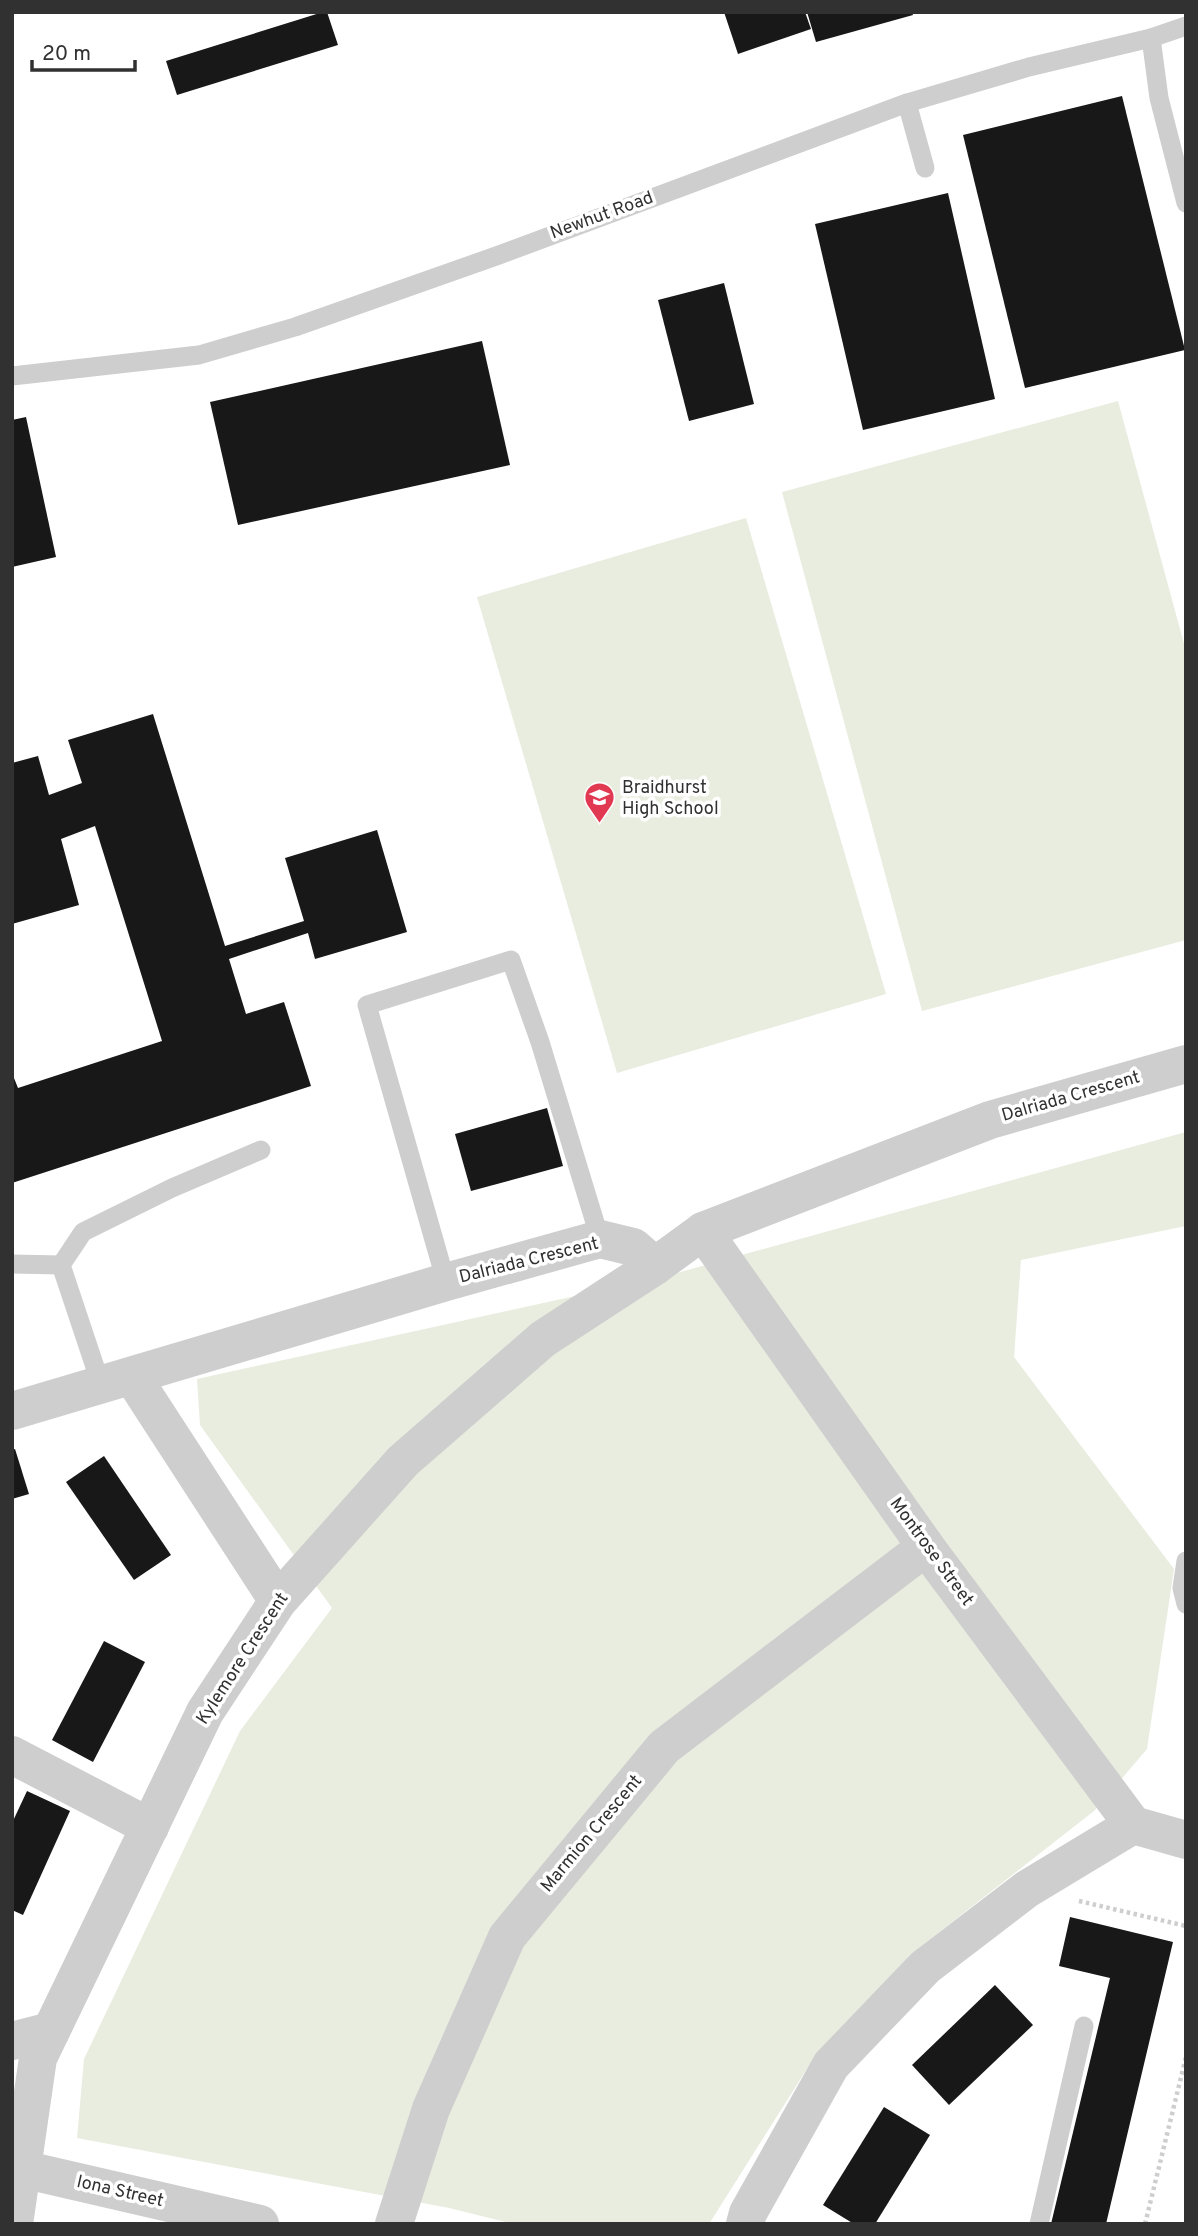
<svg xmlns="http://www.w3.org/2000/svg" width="1198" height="2236" font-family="Overpass,sans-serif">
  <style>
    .grass { fill: #e8eddf }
    .building { fill: #181818 }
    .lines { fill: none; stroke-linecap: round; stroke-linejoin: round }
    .path { stroke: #cecece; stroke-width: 4.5; stroke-dasharray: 3.5 3.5; stroke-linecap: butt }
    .service { stroke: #cecece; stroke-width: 19 }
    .minor { stroke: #cecece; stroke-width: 38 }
    .labels { text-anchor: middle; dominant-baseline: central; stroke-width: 7; stroke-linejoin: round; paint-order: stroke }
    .street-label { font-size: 18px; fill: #313131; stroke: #fff }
    .poi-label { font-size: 18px; fill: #313131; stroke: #fff; text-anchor: start }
  </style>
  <rect width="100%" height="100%" fill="#fff"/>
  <!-- grass -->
  <g class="grass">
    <polygon points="1118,401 1186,651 1186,940 922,1011 782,492"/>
    <polygon points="746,518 886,994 617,1073 477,597"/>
    <polygon points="1186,1132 1186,1226 1021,1260 1014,1357 1174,1569 1147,1749 1094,1811 910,1955 810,2064 709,2224 514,2224 449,2208 77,2138 84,2059 240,1731 332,1608 200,1425 197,1379 666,1276"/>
  </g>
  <!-- building -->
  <g class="building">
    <polygon points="323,12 327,12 338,45 177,95 166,61"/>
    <polygon points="724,12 805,12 811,29 738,54"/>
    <polygon points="807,12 912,12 913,15 816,42"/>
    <polygon points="1122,96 1185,350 1025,388 963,135"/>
    <polygon points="948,193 995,399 863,430 815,224"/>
    <polygon points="724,283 754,404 689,421 658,300"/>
    <polygon points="482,341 510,465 238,525 210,402"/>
    <polygon points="26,417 56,557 12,567 12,420"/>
    <polygon points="153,714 225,946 304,921 285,858 377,830 407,932 315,959 308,933 229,959 246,1014 284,1002 311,1086 12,1183 12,1073 18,1088 162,1041 95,826 61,839 79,905 12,924 12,763 38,756 49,795 82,783 68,740"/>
    <polygon points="547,1108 563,1166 471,1191 455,1134"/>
    <polygon points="15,1449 29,1494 12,1499 12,1450"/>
    <polygon points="104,1456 171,1555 134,1580 66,1482"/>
    <polygon points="104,1641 145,1662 93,1762 52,1740"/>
    <polygon points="27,1791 70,1811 23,1915 12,1910 12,1823"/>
    <polygon points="1070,1917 1173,1942 1106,2224 1051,2224 1110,1978 1059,1966"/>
    <polygon points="995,1985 1033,2025 949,2105 912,2065"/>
    <polygon points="884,2107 930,2135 875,2224 854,2224 823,2205"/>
  </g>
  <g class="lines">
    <!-- path -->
    <g class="path">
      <polyline points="1079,1901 1186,1926"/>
      <polyline points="1145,2224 1186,2057"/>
    </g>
    <!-- service -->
    <g class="service">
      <polyline points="1151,38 1159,98 1186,203"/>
      <polyline points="907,103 925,168"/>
      <polyline points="12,376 199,355 295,327 499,255 907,103 1029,67 1151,38 1186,26"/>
      <polyline points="12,1264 61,1265"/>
      <polyline points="446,1282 367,1005 511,960 540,1042 600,1239"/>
      <polyline points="101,1385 61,1265 83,1232 172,1188 261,1150"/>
      <polyline points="1186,1561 1182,1588 1186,1604"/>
      <polyline points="1039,2224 1084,2026"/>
    </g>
    <!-- minor -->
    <g class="minor">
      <polyline points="703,1231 926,1547 1133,1825 1186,1840"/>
      <polyline points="132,1376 278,1601"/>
      <polyline points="12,1411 446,1282 600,1239 633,1247 655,1266"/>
      <polyline points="12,1755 150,1827"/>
      <polyline points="12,2041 51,2031"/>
      <polyline points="22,2169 260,2224"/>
      <polyline points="14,2224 38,2058 205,1712 278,1601 403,1461 543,1339 655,1266 703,1231 990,1120 1186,1064"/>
      <polyline points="394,2224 431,2109 507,1937 664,1747 926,1547"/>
      <polyline points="745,2224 748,2213 831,2065 925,1967 1027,1889 1133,1825"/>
    </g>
  </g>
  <!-- icons -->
  <defs>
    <symbol id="school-pin" viewBox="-11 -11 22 30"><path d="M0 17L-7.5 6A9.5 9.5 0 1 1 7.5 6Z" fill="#e13952" stroke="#fff"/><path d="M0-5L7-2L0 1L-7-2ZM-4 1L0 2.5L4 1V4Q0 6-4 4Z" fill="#fff"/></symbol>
  </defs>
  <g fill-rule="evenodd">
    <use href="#school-pin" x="582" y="780" width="35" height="47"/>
  </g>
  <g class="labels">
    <!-- street labels -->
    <g class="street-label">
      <text transform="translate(602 216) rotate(-20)">Newhut Road</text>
      <text transform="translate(1071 1097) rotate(-16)">Dalriada Crescent</text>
      <text transform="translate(529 1261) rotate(-14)">Dalriada Crescent</text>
      <text transform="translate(931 1552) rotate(54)">Montrose Street</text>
      <text transform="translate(243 1659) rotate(-57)">Kylemore Crescent</text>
      <text transform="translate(592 1834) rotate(-50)">Marmion Crescent</text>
      <text transform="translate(120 2192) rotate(13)">Iona Street</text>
    </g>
    <!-- poi labels -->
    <g class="poi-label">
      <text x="622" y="788">Braidhurst<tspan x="622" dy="21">High School</tspan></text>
    </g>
  </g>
  <!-- border -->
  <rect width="1198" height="2236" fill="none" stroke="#313131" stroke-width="28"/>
  <!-- scale -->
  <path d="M32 60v10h103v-10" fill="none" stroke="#313131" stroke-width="3.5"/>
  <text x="42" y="60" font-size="21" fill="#313131" stroke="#ffffff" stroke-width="5" paint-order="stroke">20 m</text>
</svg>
